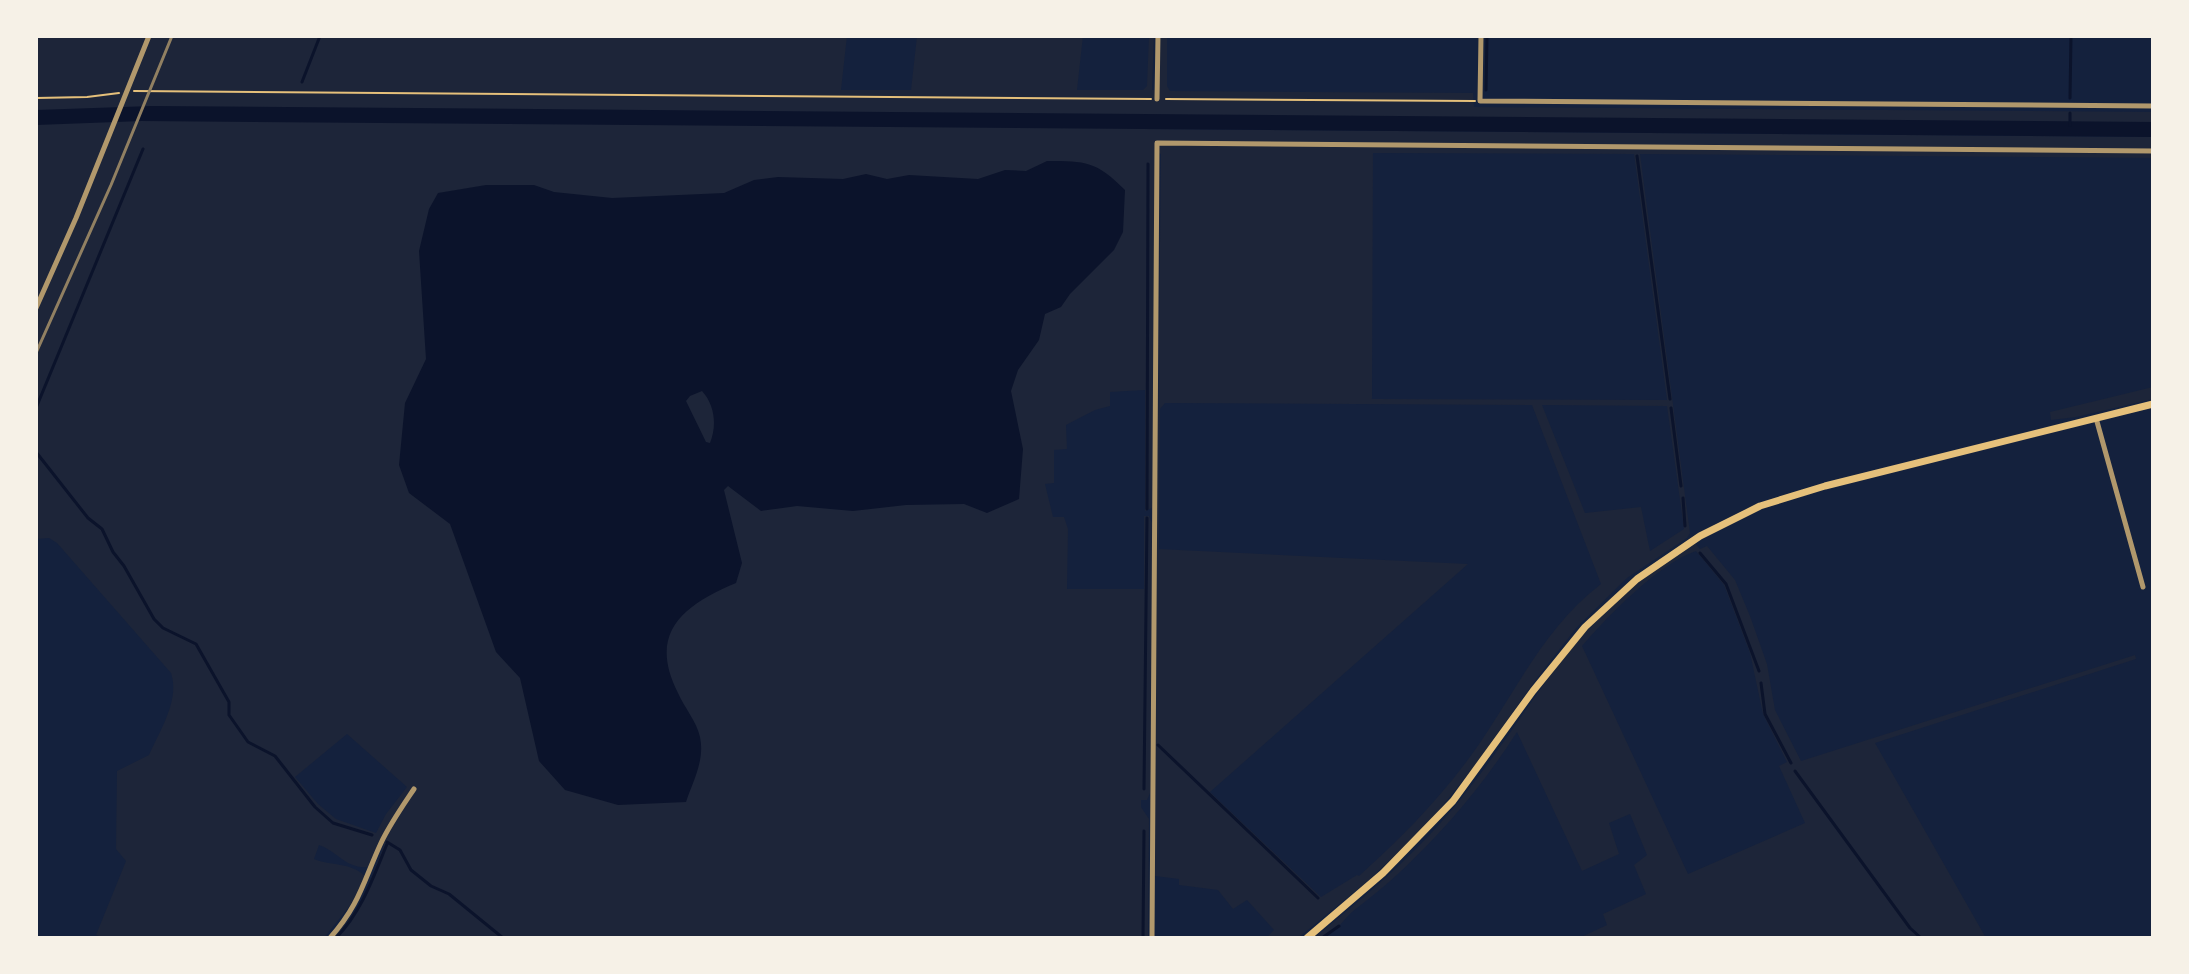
<svg xmlns="http://www.w3.org/2000/svg" width="2189" height="974" font-family="Lato,sans-serif">
  <style>
    .green { fill: #1d2539; fill-rule: evenodd }
    .water { fill: #0b132b; fill-rule: evenodd }
    .lines { fill: none; stroke-linecap: round; stroke-linejoin: round }
    .stream { stroke: #0b132b; stroke-width: 3 }
    .path { stroke: #e5c07b; stroke-width: 2 }
    .minor { stroke: #b1986c; stroke-width: 5 }
    .secondary { stroke: #e5c07b; stroke-width: 7 }
    .rail { stroke: #918062; stroke-width: 3 }
  </style>
  <rect width="100%" height="100%" fill="#14213d"/>
  <!-- green -->
  <g class="green">
    <path d="M36,36H847L841,90H911L917,36H1083L1077,90H1143L1147,86L1149,36H1154L1152,90H1159L1161,36H1167V86L1170,91L1473,93L1474,107L2153,112V122L1147,129L2153,137V158L1640,154L1690,533L1687,538L1627,578L1577,627L1537,678L1476,764L1428,824L1369,880L1298,938H1266L1274,930L1247,900L1233,909L1218,890L1179,885V879L1155,876L1153,867L1161,154L1155,153L1152,508L1145,511V390L1110,392V406L1095,410L1066,425L1067,449L1054,450V483L1045,484L1053,517H1064L1068,529L1067,589H1144V516H1149L1152,523L1150,793L1147,800H1141V807L1149,819L1148,938H334L362,902L384,845L379,841L368,867C346,869 337,851 319,845L314,859C331,866 350,862 365,876L356,898L324,938H104L96,935L126,861L116,849L117,771L149,755C160,730 180,700 171,673L57,543L49,538L36,539ZM1373,153L1634,154L1667,400L1372,399ZM1165,403L1532,405L1601,584C1542,629 1514,696 1472,754C1439,800 1400,839 1359,876L1357,875L1321,897L1210,792L1468,564L1159,549L1160,409ZM1542,405L1667,406L1684,529L1650,551L1641,507L1585,513ZM347,734L407,787L386,814L376,833L336,819L318,804L295,777Z"/>
    <polygon points="2153,387 2153,399 2076,417 2051,420 2050,412"/>
    <path d="M1695,543L1700,549L1707,546L1735,580L1750,616L1767,664L1775,710L1801,761L2135,655L2136,659L1875,743L1986,938H1579L1607,925L1603,914L1646,894L1634,865L1647,855L1630,814L1609,823L1619,854L1582,871L1517,732C1483,785 1445,830 1399,873C1384,887 1368,899 1352,912C1339,924 1334,938 1314,938C1368,894 1420,851 1463,796C1514,734 1553,659 1612,604C1638,581 1666,562 1695,543ZM1696,551L1724,585L1750,653L1763,714L1787,762L1779,766L1805,823L1688,874L1582,646C1608,616 1658,564 1696,551Z"/>
  </g>
  <!-- water -->
  <g class="water">
    <polygon points="152,106 2153,122 2153,137 142,121 36,125 36,110"/>
    <path d="M1047,161C1086,161 1096,161 1125,190L1123,232L1114,250L1070,294L1061,307L1045,314L1039,340L1018,370L1011,391L1023,449L1019,499L987,513L964,504L906,505L853,511L797,506L761,511L728,486L724,490L742,563L736,583C684,605 647,632 678,693C684,707 697,722 700,737C705,760 693,781 686,802L618,805L565,790L539,761L520,678L496,652L450,524L409,493L399,465L405,403L426,359L419,251L429,209L438,193L486,185H534L554,192L612,198L724,193L754,180L778,177L843,179L866,174L887,179L909,175L978,179L1005,170L1026,171ZM702,391C715,405 717,426 710,443L706,442L686,401L690,396Z"/>
  </g>
  <g class="lines">
    <!-- stream -->
    <g class="stream">
      <polyline points="302,82 320,36"/>
      <polyline points="1486,90 1487,36"/>
      <polyline points="2070,98 2071,36"/>
      <polyline points="2070,113 2070,125"/>
      <polyline points="1637,156 1670,399"/>
      <polyline points="36,408 143,149"/>
      <polyline points="1671,408 1681,486"/>
      <polyline points="36,452 88,518 102,529 113,552 124,566 154,619 163,628 196,644 229,702 229,715 248,742 275,756 315,807 333,823 372,835"/>
      <polyline points="1683,498 1685,526"/>
      <polyline points="1147,509 1148,164"/>
      <polyline points="1700,553 1726,584 1759,671"/>
      <polyline points="1761,683 1765,714 1791,763"/>
      <polyline points="1158,745 1318,898"/>
      <polyline points="1795,771 1910,928 1921,938"/>
      <polyline points="1144,789 1147,518"/>
      <polyline points="387,842 400,850 411,870 431,886 449,894 503,938"/>
      <path d="M336,938C362,911 373,878 387,844"/>
      <polyline points="1143,938 1144,831"/>
      <polyline points="1322,938 1339,926"/>
    </g>
    <!-- path -->
    <g class="path">
      <polyline points="134,91 1151,99"/>
      <polyline points="36,98 87,97 119,93"/>
      <polyline points="1166,99 1475,101"/>
    </g>
    <!-- minor -->
    <g class="minor">
      <polyline points="1481,36 1480,101 2153,106"/>
      <polyline points="1157,99 1158,36"/>
      <polyline points="36,308 76,218 149,36"/>
      <polyline points="2096,418 2143,587"/>
      <path d="M330,938C360,904 363,882 381,843C390,824 402,807 414,789"/>
      <polyline points="1152,938 1157,143 2153,151"/>
    </g>
    <!-- secondary -->
    <polyline class="secondary" points="1307,938 1383,873 1453,801 1533,691 1585,627 1637,579 1700,536 1760,506 1825,486 2153,404"/>
    <!-- rail -->
    <polyline class="rail" points="36,353 111,185 172,36"/>
  </g>
  <!-- border -->
  <rect width="2189" height="974" fill="none" stroke="#f6f1e7" stroke-width="76"/>
</svg>
